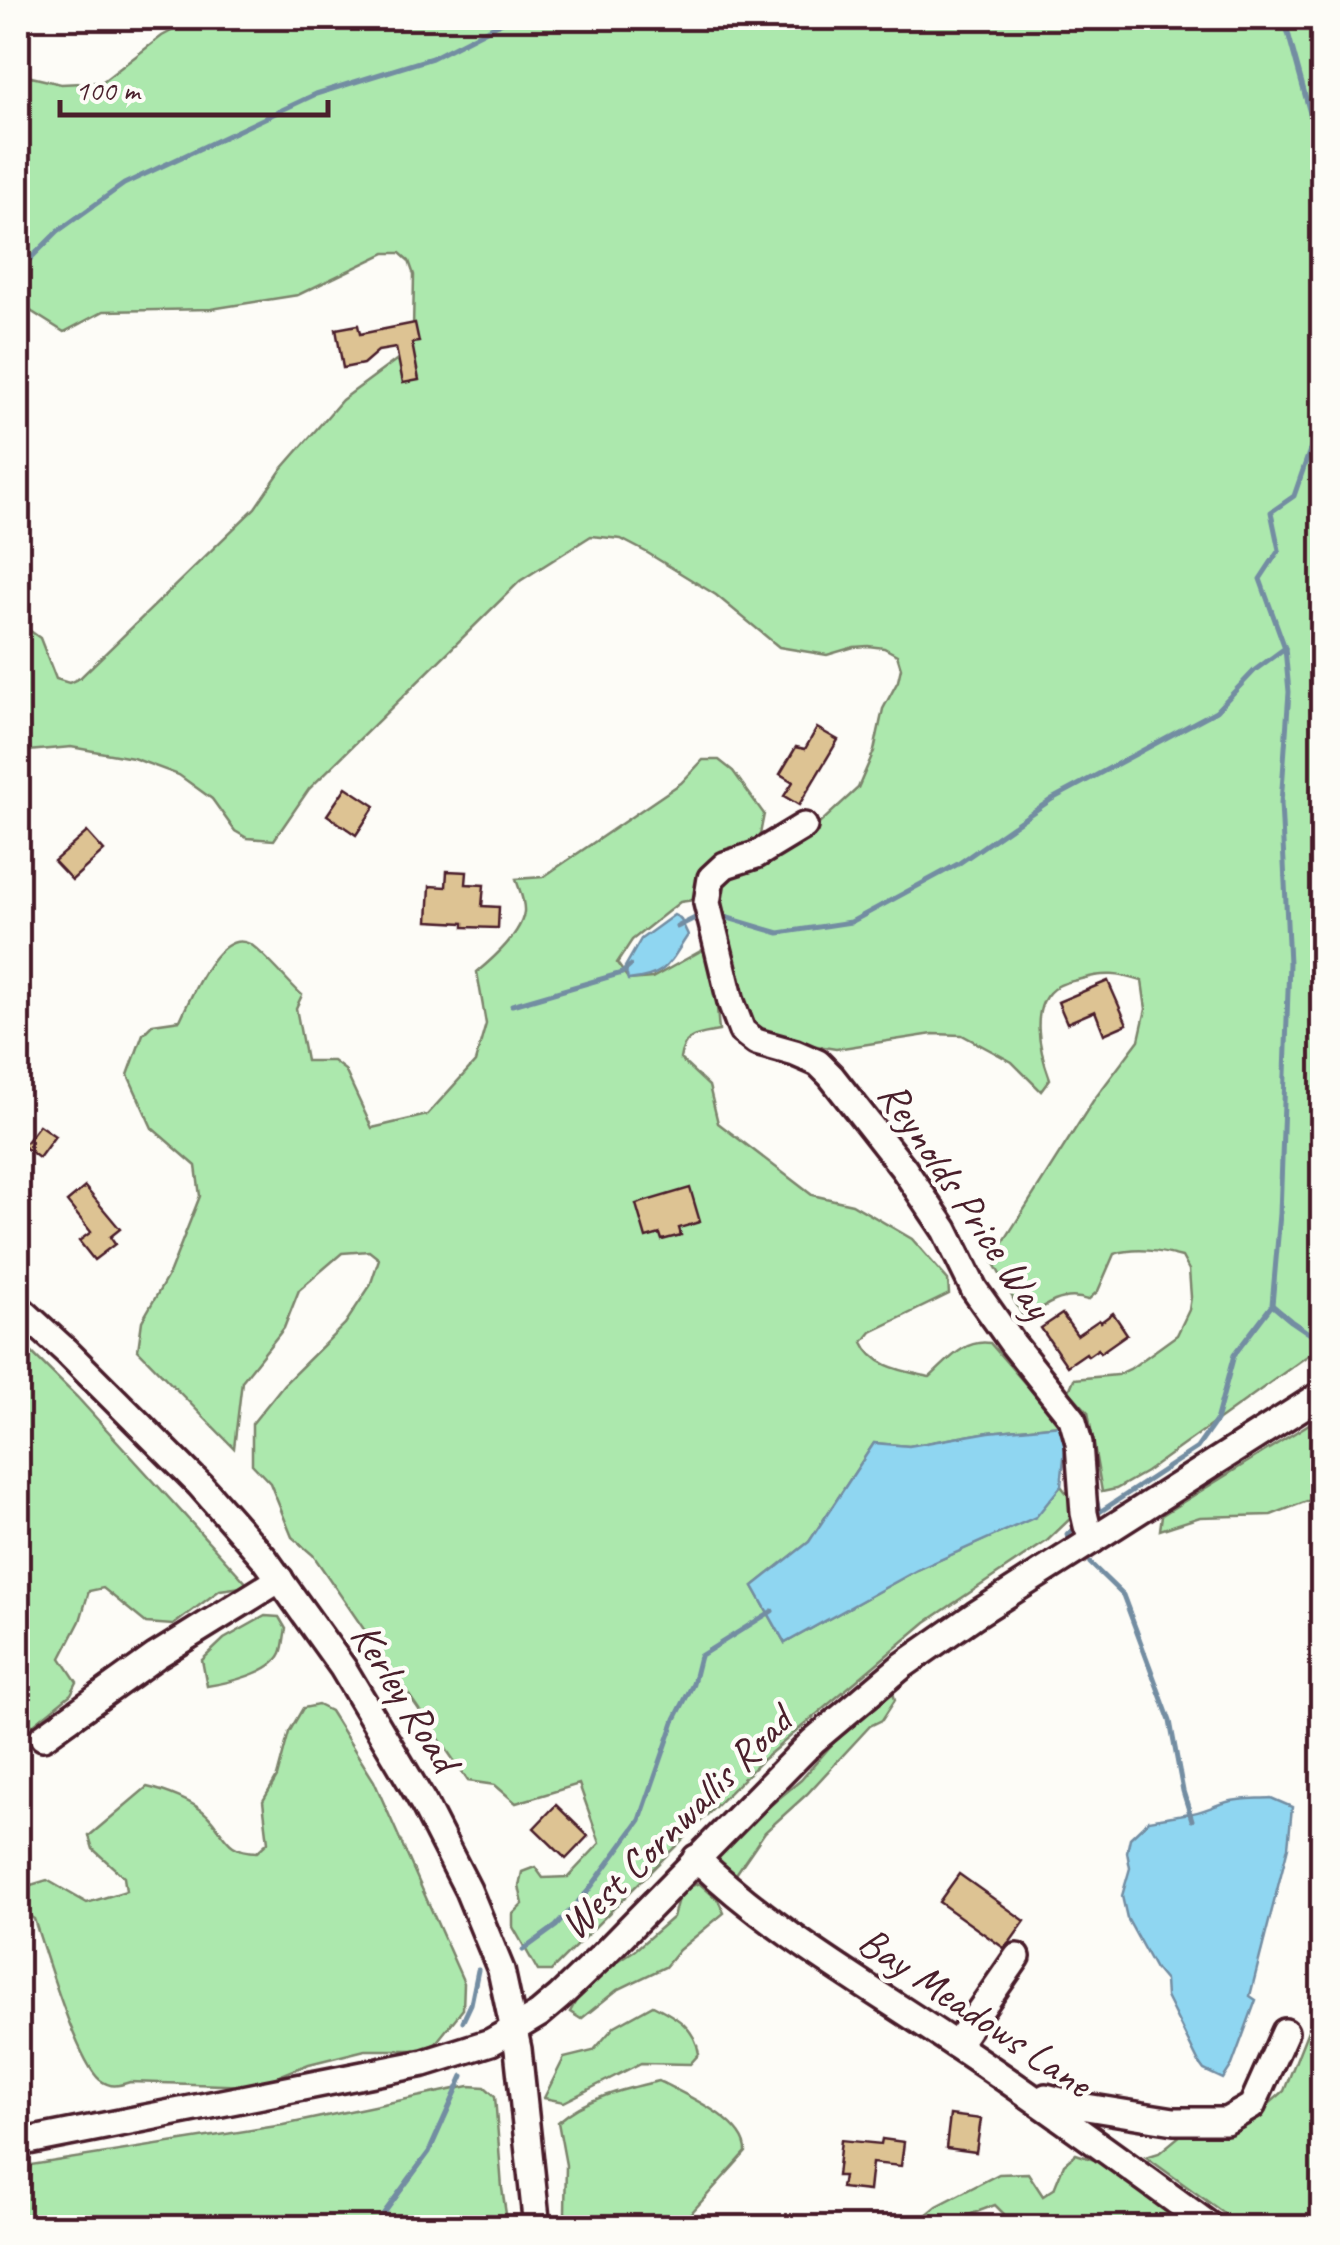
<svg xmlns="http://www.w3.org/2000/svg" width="1340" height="2245" font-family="Caveat,sans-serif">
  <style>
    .green { fill: #ace8ad; stroke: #7b846c; stroke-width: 2.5 }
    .water { fill: #8fd6f1; stroke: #738da2; stroke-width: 2.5 }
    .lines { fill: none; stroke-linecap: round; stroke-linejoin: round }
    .stream { stroke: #738da2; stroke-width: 5 }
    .building { fill: #ddc393; stroke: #4a1f2b; stroke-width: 2.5 }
    .minor-casing { stroke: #4a1f2b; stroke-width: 32 }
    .minor { stroke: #fdfcf7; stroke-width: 25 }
    .labels { text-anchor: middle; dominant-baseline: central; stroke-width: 9; stroke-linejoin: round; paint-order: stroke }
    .street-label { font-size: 42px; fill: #4a1f2b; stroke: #fdfcf7 }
  </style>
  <rect width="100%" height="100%" fill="#fdfcf7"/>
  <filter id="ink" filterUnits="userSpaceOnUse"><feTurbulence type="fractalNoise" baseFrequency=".01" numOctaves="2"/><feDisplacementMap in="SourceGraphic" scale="20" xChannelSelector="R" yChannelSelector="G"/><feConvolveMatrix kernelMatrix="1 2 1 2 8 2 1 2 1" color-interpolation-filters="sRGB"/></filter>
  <g filter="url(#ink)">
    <!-- green -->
    <g class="green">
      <path d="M196,18H1322V1348L1310,1354L1146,1472L1116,1489L1102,1492L1088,1412L1069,1391L1074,1379L1117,1375L1130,1369L1177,1335L1189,1310L1191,1297L1189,1270L1182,1257C1159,1251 1137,1247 1114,1254L1098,1291L1088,1300C1064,1291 1044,1305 1025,1320L992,1260L1093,1101L1139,1040L1146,1009L1142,981C1119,974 1105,972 1081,979C1074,981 1065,982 1058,986C1027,1003 1040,1052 1050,1079L1041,1091L1012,1062L962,1035L933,1034L836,1049L779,1040L755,1023L740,999L715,897L680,902L632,940L617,963L629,980L652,978L706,948L714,972L719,1031C697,1035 684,1034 680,1059L709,1086L718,1123L812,1195L852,1204L912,1239L948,1280L949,1294L871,1332L863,1342C874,1368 905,1371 930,1377C948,1361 964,1339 990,1343L1061,1425L989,1432L909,1446L874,1443L809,1542L753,1586L785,1643L917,1570L1035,1517L1061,1486L1072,1500V1517L1047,1541L926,1622L760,1762L551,1971H538L513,1927V1914L523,1904L519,1886L522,1872L535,1867L543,1878L568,1877L600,1843L579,1784L516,1803L495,1785L468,1781L313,1555L292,1537L270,1483L252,1464V1424L284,1384L345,1324L370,1286L379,1259L369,1251L342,1253L299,1290L284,1328L242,1381L234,1448L138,1350L142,1321L170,1272L200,1196L196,1166L152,1128L128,1075L143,1034L153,1024L180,1020C190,1000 218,927 250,944C261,950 290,984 302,995L296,1008L306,1061H333L345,1070L372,1128L427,1115L475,1062L486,1024L477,972C494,958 521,934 524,912C525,901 519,889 516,879L543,877L681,783L703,760H719L733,771L764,814L755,860L804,838L858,788L874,751L883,709L898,681L901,668L897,655L884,648L868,646L854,647L827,655L779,647L716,595L646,552L621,539L591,536L520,581L309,789L274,840L247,838L235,831L212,799L179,775L133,758L71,747L28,751L18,760V622L40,638L56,679L69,683L80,678L255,508L281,470L342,400L403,355L413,331L414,275L409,261L400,253H385L298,295L211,309L104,311L64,332L18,303V70L23,75L61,84L102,82L162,36Z"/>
      <polygon points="18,1339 77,1397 249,1586 220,1590 173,1625 146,1623 103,1588 89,1591 80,1621 61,1658 77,1682 71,1694 18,1737"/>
      <polygon points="1322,1416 1322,1501 1307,1501 1271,1515 1200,1517 1160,1530 1162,1515"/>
      <path d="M265,1616L279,1617L286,1629C284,1636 284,1646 281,1653C272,1673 227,1683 207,1686L202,1660L224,1639Z"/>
      <polygon points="893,1692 895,1700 882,1720 870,1726 807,1794 765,1832 734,1877 714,1864 737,1833 801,1780 841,1734"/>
      <path d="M318,1705L330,1711L374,1781L464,1983L463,2009L435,2044L420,2050H365L309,2064L254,2086L130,2082C118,2086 111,2088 100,2080C77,2061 45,1952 34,1919L22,1911L21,1888L47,1880L87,1903L126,1891L124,1877L93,1849L89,1836L147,1787C165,1791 195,1802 207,1815C226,1834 225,1852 257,1852L268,1842L263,1801L277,1777L289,1732L303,1708Z"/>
      <polygon points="699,1883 718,1900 724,1913 679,1950 665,1967 617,1990 581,2019 570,2012 579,1995 604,1970 635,1950 673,1917 680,1891"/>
      <path d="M653,2005C676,2017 695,2027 699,2054L690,2064L641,2063L564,2102L544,2098L564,2058L593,2051L615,2026Z"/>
      <polygon points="1322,2018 1322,2227 1243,2227 1146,2157 1159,2153 1182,2134 1226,2130 1252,2119 1284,2091 1310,2025"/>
      <path d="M659,2081C684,2094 747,2121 746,2152L692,2212L669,2227H581L568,2218L565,2212L566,2165L558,2122C585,2098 624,2089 659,2081Z"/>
      <polygon points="469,2086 485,2087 495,2096 502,2188 508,2227 18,2227 18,2167 283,2125"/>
      <polygon points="1076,2154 1107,2164 1119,2172 1184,2227 996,2227 1004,2214 995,2205 937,2227 910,2228 937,2206 999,2174 1028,2173 1043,2196 1054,2189 1064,2164"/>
    </g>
    <!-- water -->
    <g class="water">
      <path d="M674,915L680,918L688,935C668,965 667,976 628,980L625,967L641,939Z"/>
      <polygon points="1061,1425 1065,1449 1061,1486 1036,1517 917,1570 785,1643 753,1586 809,1542 874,1443 909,1446 989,1432"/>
      <path d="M1271,1798L1292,1807L1288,1847L1250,1996L1256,2000L1232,2065L1223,2079L1204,2070L1199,2063L1166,1997L1165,1981L1155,1969L1127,1918L1122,1896L1130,1868L1127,1852L1130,1838L1149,1820L1190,1813L1186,1814C1201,1813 1212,1806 1227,1802C1241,1798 1256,1799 1271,1798Z"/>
    </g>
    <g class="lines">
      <!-- stream -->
      <g class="stream">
        <polyline points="1284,18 1322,157"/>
        <polyline points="18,271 58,231 124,184 316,94 432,58 510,18"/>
        <polyline points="718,915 779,933 851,922 958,864 1052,799 1216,711 1255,670 1285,648"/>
        <polyline points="677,927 703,914"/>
        <polyline points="512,1005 622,973 630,966"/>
        <polyline points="1272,1305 1291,1321 1322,1342"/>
        <polyline points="1094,1490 1099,1511"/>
        <polyline points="1095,1515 1197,1448 1216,1421 1234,1355 1272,1305 1280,1214 1289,963 1281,803 1289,692 1285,648 1260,579 1279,550 1271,512 1294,496 1322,415"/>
        <polyline points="1068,1536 1067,1535 1078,1526"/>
        <polyline points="1090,1563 1123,1595 1170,1721 1183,1791 1192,1820"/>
        <polyline points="523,1950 556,1926 588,1891 640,1820 675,1719 693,1684 700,1656 772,1611"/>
        <polyline points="463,2021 471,2004 478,1970"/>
        <polyline points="373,2228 429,2152 463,2076"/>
      </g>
    </g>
    <!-- building -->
    <g class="building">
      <polygon points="415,323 419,342 412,343 419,380 403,383 396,348 378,351 363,364 343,368 336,329 358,325 360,334"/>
      <polygon points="817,728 838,740 799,805 784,796 793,782 780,774 796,747 805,749"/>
      <polygon points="346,787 375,806 356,835 327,815"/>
      <polygon points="87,832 104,851 72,880 54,861"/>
      <polygon points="447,871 467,872 466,884 484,885 482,906 499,907 498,928 464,927 464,923 428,921 430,886 446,887"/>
      <polygon points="1108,981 1127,1024 1104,1034 1095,1011 1067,1023 1058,1002"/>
      <polygon points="39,1125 55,1136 39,1158 23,1146"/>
      <polygon points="85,1187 120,1229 110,1237 115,1244 94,1260 79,1241 91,1232 67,1202"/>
      <polygon points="690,1188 700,1222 679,1228 681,1235 662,1240 660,1234 646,1238 636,1204"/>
      <polygon points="1113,1313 1127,1334 1100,1353 1098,1349 1088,1356 1086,1353 1067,1366 1041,1328 1062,1314 1077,1335 1099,1320 1101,1322"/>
      <polygon points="556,1805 588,1836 566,1859 534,1828"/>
      <polygon points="959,1874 1025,1921 1010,1942 1004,1948 939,1902"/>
      <polygon points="950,2115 981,2119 976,2152 946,2148"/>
      <polygon points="882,2139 904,2142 901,2166 872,2163 869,2191 841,2188 843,2176 837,2176 841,2140 881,2144"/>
    </g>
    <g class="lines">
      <defs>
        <g id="minor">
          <polyline points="804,826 756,855 725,865 711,878 707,903 731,1002 742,1031 756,1042 795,1053 818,1063 831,1076 904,1169 945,1230 974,1289 1013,1344 1072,1418 1079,1443 1084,1513 1087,1526 1093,1540"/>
          <polyline points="18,1307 67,1352 200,1485 265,1559 343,1668 424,1804 468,1890 501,1970 518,2049 537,2228"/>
          <polyline points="43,1737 156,1656 280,1579"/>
          <path d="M696,1858C773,1932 868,1986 957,2046C1044,2104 1128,2166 1213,2228"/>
          <polyline points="956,2045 1017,1957"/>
          <polyline points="1044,2099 1046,2097 1080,2106 1174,2121 1226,2121 1252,2106 1285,2032"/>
          <polyline points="18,2143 424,2063 491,2042 514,2029 539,2014 559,1997 604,1954 813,1741 902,1666 975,1615 1322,1394"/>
        </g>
      </defs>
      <!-- minor casing -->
      <use href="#minor" class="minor-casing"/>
      <!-- minor -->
      <use href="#minor" class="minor"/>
    </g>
  </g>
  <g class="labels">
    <!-- street labels -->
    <g class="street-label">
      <text transform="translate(965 1200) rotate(56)">Reynolds Price Way</text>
      <text transform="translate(405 1697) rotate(58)">Kerley Road</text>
      <text transform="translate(676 1823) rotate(-45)">West Cornwallis Road</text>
      <text transform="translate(975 2012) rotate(34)">Bay Meadows Lane</text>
    </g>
  </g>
  <!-- margin -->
  <rect width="1340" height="2245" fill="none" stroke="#fdfcf7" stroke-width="60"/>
  <rect x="30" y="30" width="1280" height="2185" fill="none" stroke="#4a1f2b" stroke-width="4" filter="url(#ink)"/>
  <!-- scale -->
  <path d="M60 100v15h268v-15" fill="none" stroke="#4a1f2b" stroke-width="5"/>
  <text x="75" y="100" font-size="30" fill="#4a1f2b" stroke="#fdfcf7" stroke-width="8" paint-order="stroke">100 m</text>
</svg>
